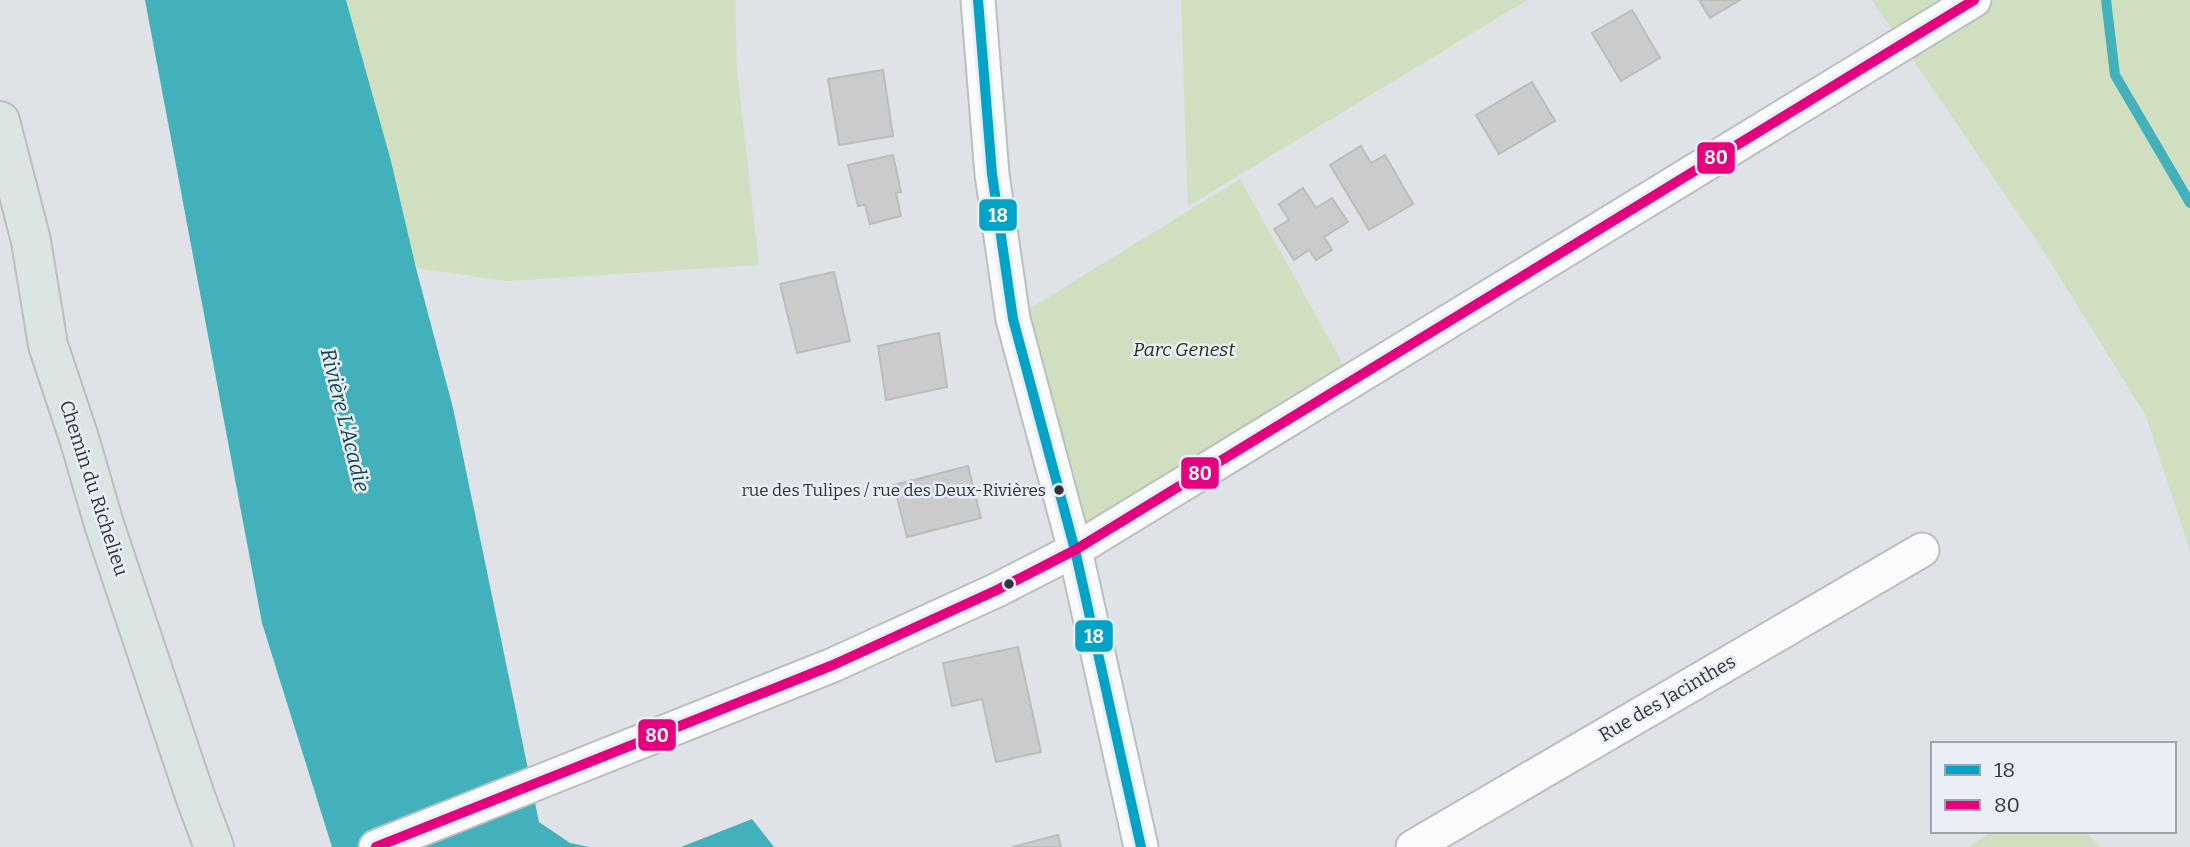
<svg xmlns="http://www.w3.org/2000/svg" width="2190" height="847" font-family="Bitter,serif">
  <style>
    .green { fill: #cfdfc0 }
    .water { fill: #43b1bb }
    .lines { fill: none; stroke-linecap: round; stroke-linejoin: round }
    .stream { stroke: #43b1bb; stroke-width: 10 }
    .building { fill: #cbcbcc; stroke: #bcbcbd; stroke-width: 2 }
    .minor-casing { stroke: #bcbfc2; stroke-width: 37 }
    .major-casing { stroke: #bcbdbf; stroke-width: 42 }
    .minor { stroke: #fafbfb; stroke-width: 33 }
    .major { stroke: #dce5e4; stroke-width: 38 }
    .bus-1-casing { stroke: #e9eef7; stroke-width: 16 }
    .bus-2-casing { stroke: #e9eef7; stroke-width: 16 }
    .bus-1 { stroke: #02a3c6; stroke-width: 10 }
    .bus-2 { stroke: #e5007d; stroke-width: 10 }
    .bus-dot { fill: #323437; stroke: #e9eef7; stroke-width: 2.5 }
    .labels { text-anchor: middle; dominant-baseline: central; stroke-width: 5; stroke-linejoin: round; paint-order: stroke }
    .bus-label { font-size: 17px; fill: #323437; stroke: #e9eef7; text-anchor: end }
    .park-label { font-size: 19px; font-style: italic; fill: #253212; stroke: #e9eef7 }
    .street-label { font-size: 19px; fill: #323437; stroke: #e9eef7 }
    .water-label { font-size: 21px; font-style: italic; fill: #10474c; stroke: #e9eef7 }
    .line-badge { stroke: #e9eef7; stroke-width: 2.5 }
    .badge-label { font-size: 19px; text-anchor: middle; font-weight: bold; fill: #fff }
  </style>
  <rect width="100%" height="100%" fill="#dfe2e6"/>
  <!-- green -->
  <g class="green">
    <polygon points="346,0 735,0 737,69 759,265 507,281 416,268 391,161"/>
    <polygon points="1181,0 1527,0 1188,206"/>
    <polygon points="1872,0 2190,0 2190,551 2146,416 2039,244"/>
    <polygon points="1240,179 1352,380 1075,550 1013,319"/>
    <polygon points="1992,831 2084,831 2100,847 1968,847"/>
  </g>
  <!-- water -->
  <g class="water">
    <polygon points="145,0 346,0 391,161 416,268 453,408 539,822 570,843 589,847 332,847 262,623"/>
    <polygon points="752,819 774,847 681,847"/>
  </g>
  <g class="lines">
    <!-- stream -->
    <polyline class="stream" points="2106,0 2115,75 2190,203"/>
  </g>
  <!-- building -->
  <g class="building">
    <polygon points="1699,0 1740,0 1710,18"/>
    <polygon points="1632,10 1660,58 1621,81 1592,33"/>
    <polygon points="883,70 893,136 839,145 828,79"/>
    <polygon points="1532,82 1555,121 1499,154 1476,115"/>
    <polygon points="1361,146 1371,163 1385,155 1413,204 1369,230 1330,165"/>
    <polygon points="893,155 901,192 896,193 901,216 870,224 865,205 858,206 848,165"/>
    <polygon points="1303,188 1316,208 1332,198 1348,222 1324,237 1332,250 1316,260 1309,250 1294,260 1274,229 1289,220 1279,204"/>
    <polygon points="834,272 850,341 797,353 780,284"/>
    <polygon points="939,333 947,387 886,400 878,346"/>
    <polygon points="968,466 981,518 907,537 894,485"/>
    <polygon points="1018,647 1041,752 996,762 982,699 952,706 943,663"/>
    <polygon points="1058,835 1061,847 1012,847"/>
  </g>
  <g class="lines">
    <defs>
      <g id="minor">
        <polyline points="978,0 992,174 1013,319 1075,550 1141,847"/>
        <polyline points="376,847 833,665 997,590 1075,550 1974,0"/>
        <polyline points="1413,847 1922,550"/>
      </g>
      <polyline id="major" points="0,121 31,241 48,345 79,438 104,524 195,796 214,847"/>
    </defs>
    <!-- minor casing -->
    <use href="#minor" class="minor-casing"/>
    <!-- major casing -->
    <use href="#major" class="major-casing"/>
    <!-- minor -->
    <use href="#minor" class="minor"/>
    <!-- major -->
    <use href="#major" class="major"/>
    <defs>
      <polyline id="bus-1" points="978,0 992,174 1013,319 1075,550 1141,847"/>
      <polyline id="bus-2" points="376,847 833,665 997,590 1075,550 1974,0"/>
    </defs>
    <!-- bus-1 casing -->
    <use href="#bus-1" class="bus-1-casing"/>
    <!-- bus-2 casing -->
    <use href="#bus-2" class="bus-2-casing"/>
    <!-- bus-1 -->
    <use href="#bus-1" class="bus-1"/>
    <!-- bus-2 -->
    <use href="#bus-2" class="bus-2"/>
  </g>
  <!-- markers -->
  <g class="bus-dot">
    <circle cx="1059" cy="490" r="6"/>
    <circle cx="1009" cy="584" r="6"/>
  </g>
  <g class="labels">
    <!-- bus labels -->
    <g class="bus-label">
      <text x="1046" y="490">rue des Tulipes / rue des Deux-Rivières</text>
    </g>
    <!-- park labels -->
    <g class="park-label">
      <text x="1184" y="349">Parc Genest</text>
    </g>
    <!-- street labels -->
    <g class="street-label">
      <text transform="translate(94 488) rotate(72)">Chemin du Richelieu</text>
      <text transform="translate(1667 698) rotate(-30)">Rue des Jacinthes</text>
    </g>
    <!-- water labels -->
    <g class="water-label">
      <text transform="translate(345 420) rotate(76)">Rivière L'Acadie</text>
    </g>
  </g>
  <g class="line-badge">
    <rect x="1696" y="141" width="40" height="34" rx="7" fill="#e5007d"/>
    <rect x="978" y="198" width="40" height="34" rx="7" fill="#02a3c6"/>
    <rect x="1180" y="456" width="40" height="34" rx="7" fill="#e5007d"/>
    <rect x="1074" y="619" width="40" height="34" rx="7" fill="#02a3c6"/>
    <rect x="637" y="718" width="40" height="34" rx="7" fill="#e5007d"/>
  </g>
  <g class="badge-label">
    <text x="1716" y="164">80</text>
    <text x="998" y="222">18</text>
    <text x="1200" y="480">80</text>
    <text x="1094" y="643">18</text>
    <text x="657" y="742">80</text>
  </g>
  <!-- legend -->
  <rect x="1931" y="742" width="245" height="91" fill="#e9eef7" stroke="#a0a4aa" stroke-width="2"/>
  <rect x="1945" y="765" width="35" height="10" fill="#02a3c6" stroke="#a0a4aa" stroke-width="2"/>
  <text x="1994" y="777" font-size="21" fill="#323437">18</text>
  <rect x="1945" y="800" width="35" height="10" fill="#e5007d" stroke="#a0a4aa" stroke-width="2"/>
  <text x="1994" y="812" font-size="21" fill="#323437">80</text>
</svg>
